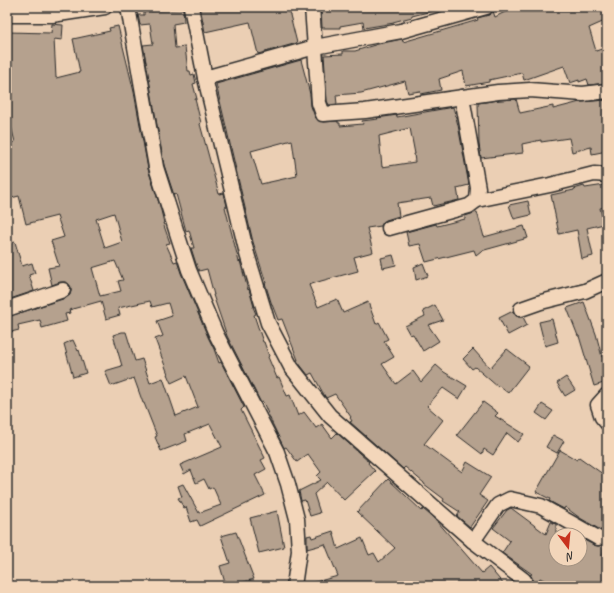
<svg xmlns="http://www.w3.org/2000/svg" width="614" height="593" font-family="Caveat,sans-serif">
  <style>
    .building { fill: #b5a18e; stroke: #2b2b2b; fill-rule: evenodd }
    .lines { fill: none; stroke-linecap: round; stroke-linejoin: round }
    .minor-casing { stroke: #2b2b2b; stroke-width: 17 }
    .minor { stroke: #f3d6ba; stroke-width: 14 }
  </style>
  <rect width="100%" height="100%" fill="#ebcfb4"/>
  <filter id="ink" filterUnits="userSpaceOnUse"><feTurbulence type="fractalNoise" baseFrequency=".025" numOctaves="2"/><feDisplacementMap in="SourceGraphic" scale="8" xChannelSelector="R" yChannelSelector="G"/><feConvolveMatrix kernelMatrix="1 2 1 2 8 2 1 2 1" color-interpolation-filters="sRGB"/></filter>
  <g filter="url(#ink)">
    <!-- building -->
    <g class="building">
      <polygon points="200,7 288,7 297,43 258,54 250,22 205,32"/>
      <polygon points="321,7 432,7 432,11 412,16 412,17 393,22 394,23 364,28 363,22 340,26 340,28 322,28"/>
      <polygon points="515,7 607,7 607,20 589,28 596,51 607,47 607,83 589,85 587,79 579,82 579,80 570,83 564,66 524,80 522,73 489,80 489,82 466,86 463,71 439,79 441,90 421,94 420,91 408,93 405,81 361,93 336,95 337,104 329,105 327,101 324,55 343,54 343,51 355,51 378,44 402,39 403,42 478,20 477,18 489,15 493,11 495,17"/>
      <polygon points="183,8 184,22 173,24 175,48 185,47 188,71 190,71 191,75 194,74 196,83 193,84 197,99 195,99 201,123 200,124 219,194 224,193 227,206 225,207 239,262 240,261 248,290 249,289 254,307 253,307 256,314 254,315 263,342 264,342 269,356 268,357 277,378 279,377 287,396 290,395 298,416 304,412 316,428 322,424 332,438 337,433 369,462 368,463 375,471 344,500 327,482 314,494 320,513 310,516 305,500 301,501 299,491 321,480 317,476 321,472 308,454 297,462 286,447 284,448 272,423 263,402 261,403 227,336 213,295 214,295 207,269 199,271 197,267 191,248 194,248 189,230 186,231 176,194 174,195 164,165 143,45 153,44 150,24 140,25 138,15 144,15 144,12"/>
      <path d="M52,24L63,25L62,40L54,39L56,78L80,72L73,39L110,31L109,28L118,26L134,92L148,169L160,206L164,223H163L170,243L166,244L174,262L177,261L181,273L208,337L214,349L219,363L221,362L244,407L241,410L265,458L261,460L266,469L255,475L265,495L200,526L197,520L191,522L186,507L184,508L178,498L182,497L178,486L183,484L199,513L221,505L213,487L209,489L204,479L196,483L191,470L184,474L180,465L222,447L210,424L185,434L187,441L161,451L155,437L157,436L144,403H143L134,378L111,386L105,371L122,366L113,335L122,332H126L135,361L142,359L150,383L163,378L176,416L198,407L186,376L171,383L167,374H168L155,339L163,336L157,321L172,316L168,303L152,307L150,301L118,308L120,315L106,319L101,301L69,310L70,313L65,314L67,321L42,328L40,320L18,325L19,330L7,333V317L66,298L70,295L71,291V287L68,283L65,282H60L52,285L48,268L59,266L51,241L64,237L57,216L26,224L19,196L7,199V144L15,142L7,110V32L51,33ZM114,213L122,242L105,248L96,219ZM115,261L123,280L118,281L121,291L100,296L92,268Z"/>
      <path d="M301,60L310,94L311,106L315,117L319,121L324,122L338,121V123H340V126L363,124L362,121L378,119L377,118L397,115V117L453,107L458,125L469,185L457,188L459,200L433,206L431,198L397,203L399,216L386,220L383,222L381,226L367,228L373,252L354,257L358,271L321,281L309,285L318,307L337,299L343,313L368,302L376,324L379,322L388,339L384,341L394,357L382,364L396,384L413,371L421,382L436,365L444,372L467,386L459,399L443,388L427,406L443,420L424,444L462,472L467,462L491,477L479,495L488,501L470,527L457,516L460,512L443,501L444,499L424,484V483L405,467L403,469L350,422L352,421L350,418L351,417L335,394L326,398L323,393L312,373L308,375L298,362L297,360H298L282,319L278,320L271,302L265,283H266L253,242L216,84ZM410,128L415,154H414L415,162L382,167L379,136ZM292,140L297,176L261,184L251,151Z"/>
      <polygon points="516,99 520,113 553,106 553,109 580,102 607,100 607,151 592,154 591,147 572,152 569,138 541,142 541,140 522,144 523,153 481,158 479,144 478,103 499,100"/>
      <polygon points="605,185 607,193 607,207 600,208 604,224 587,228 593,256 582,259 577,230 559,234 551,195 574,190 574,189 584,186 585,188"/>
      <polygon points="528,201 531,215 514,219 509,205"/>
      <polygon points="477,212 484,237 524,226 528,238 481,251 476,255 474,250 426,262 420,244 409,246 406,232 436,224 437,226 465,219 465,216"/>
      <polygon points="15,242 22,266 32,263 35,273 29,275 34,291 7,300 7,244"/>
      <polygon points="393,255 396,265 383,268 381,258"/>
      <polygon points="423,263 428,276 416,280 414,267"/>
      <polygon points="584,302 596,334 602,357 607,356 607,382 594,386 579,336 578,336 567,308"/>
      <polygon points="435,305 443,320 428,325 439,341 423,351 413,334 410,335 405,326 425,316 423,311"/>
      <polygon points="513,311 516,316 519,317 523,317 527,325 508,335 499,318"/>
      <polygon points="552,319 558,342 545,346 539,322"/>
      <polygon points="73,340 78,351 79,350 86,373 73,377 64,344"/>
      <polygon points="473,349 490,368 507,349 529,366 508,393 499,386 498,387 475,367 472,369 463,359"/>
      <polygon points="566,377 575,390 565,396 557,383"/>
      <polygon points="483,402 498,413 495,416 524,434 518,442 507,433 493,455 484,449 482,454 457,435"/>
      <polygon points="542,404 553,411 546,420 536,413"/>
      <polygon points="553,435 564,441 557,453 546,447"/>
      <polygon points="560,450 577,460 579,457 607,477 607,541 605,543 602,556 607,556 607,586 555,586 540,578 535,586 530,586 532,581 532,577 530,575 532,574 502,553 510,541 493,528 507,510 511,508 546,534 551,522 556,524 556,559 580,559 580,538 594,545 598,546 602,545 605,542 606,538 605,533 602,531 580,518 565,507 564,509 549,501 550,499 536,492"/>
      <polygon points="388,479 422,511 423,509 437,521 482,573 489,567 505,586 313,586 312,583 338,576 325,544 307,549 307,536 311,535 312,538 333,531 338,549 362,538 369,555 374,553 379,562 395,548 357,512"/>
      <polygon points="277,511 284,547 259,553 250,518"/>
      <polygon points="236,532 254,579 231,586 226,586 220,566 230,563 221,536"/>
    </g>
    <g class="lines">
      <defs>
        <g id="minor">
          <polyline points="128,7 156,167 176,230 189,270 216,334 277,452 288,484 297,519 299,551 294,586"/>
          <polyline points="191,7 205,78 247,254 268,323 291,367 330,416 473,541 524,580"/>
          <polyline points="312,7 319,103 323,114 365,111 498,92 530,90 583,94 607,91"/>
          <polyline points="7,15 52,15 105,7"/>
          <polyline points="205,78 315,47 401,31 486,7"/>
          <polyline points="477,200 550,185 594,174 607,175"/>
          <polyline points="389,228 469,206 477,200 478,188 462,97"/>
          <polyline points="7,309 63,290"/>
          <polyline points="521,309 541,302 585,291 607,281"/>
          <polyline points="607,395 598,405 602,417 607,423"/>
          <polyline points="473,541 498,505 510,499 541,506 598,538"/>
        </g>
      </defs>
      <!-- minor casing -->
      <use href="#minor" class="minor-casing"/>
      <!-- minor -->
      <use href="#minor" class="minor"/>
    </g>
  </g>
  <!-- margin -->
  <rect width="614" height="593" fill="none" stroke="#f3d6ba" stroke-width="24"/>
  <rect x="12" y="12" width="590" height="569" fill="none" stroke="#2b2b2b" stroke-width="1.5" filter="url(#ink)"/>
  <!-- north arrow -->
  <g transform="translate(568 547) rotate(164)"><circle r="19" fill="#f3d6ba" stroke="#a39281"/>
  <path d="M0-3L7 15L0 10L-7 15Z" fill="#c8321e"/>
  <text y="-6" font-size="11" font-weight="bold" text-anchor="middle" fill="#2b2b2b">N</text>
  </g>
</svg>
